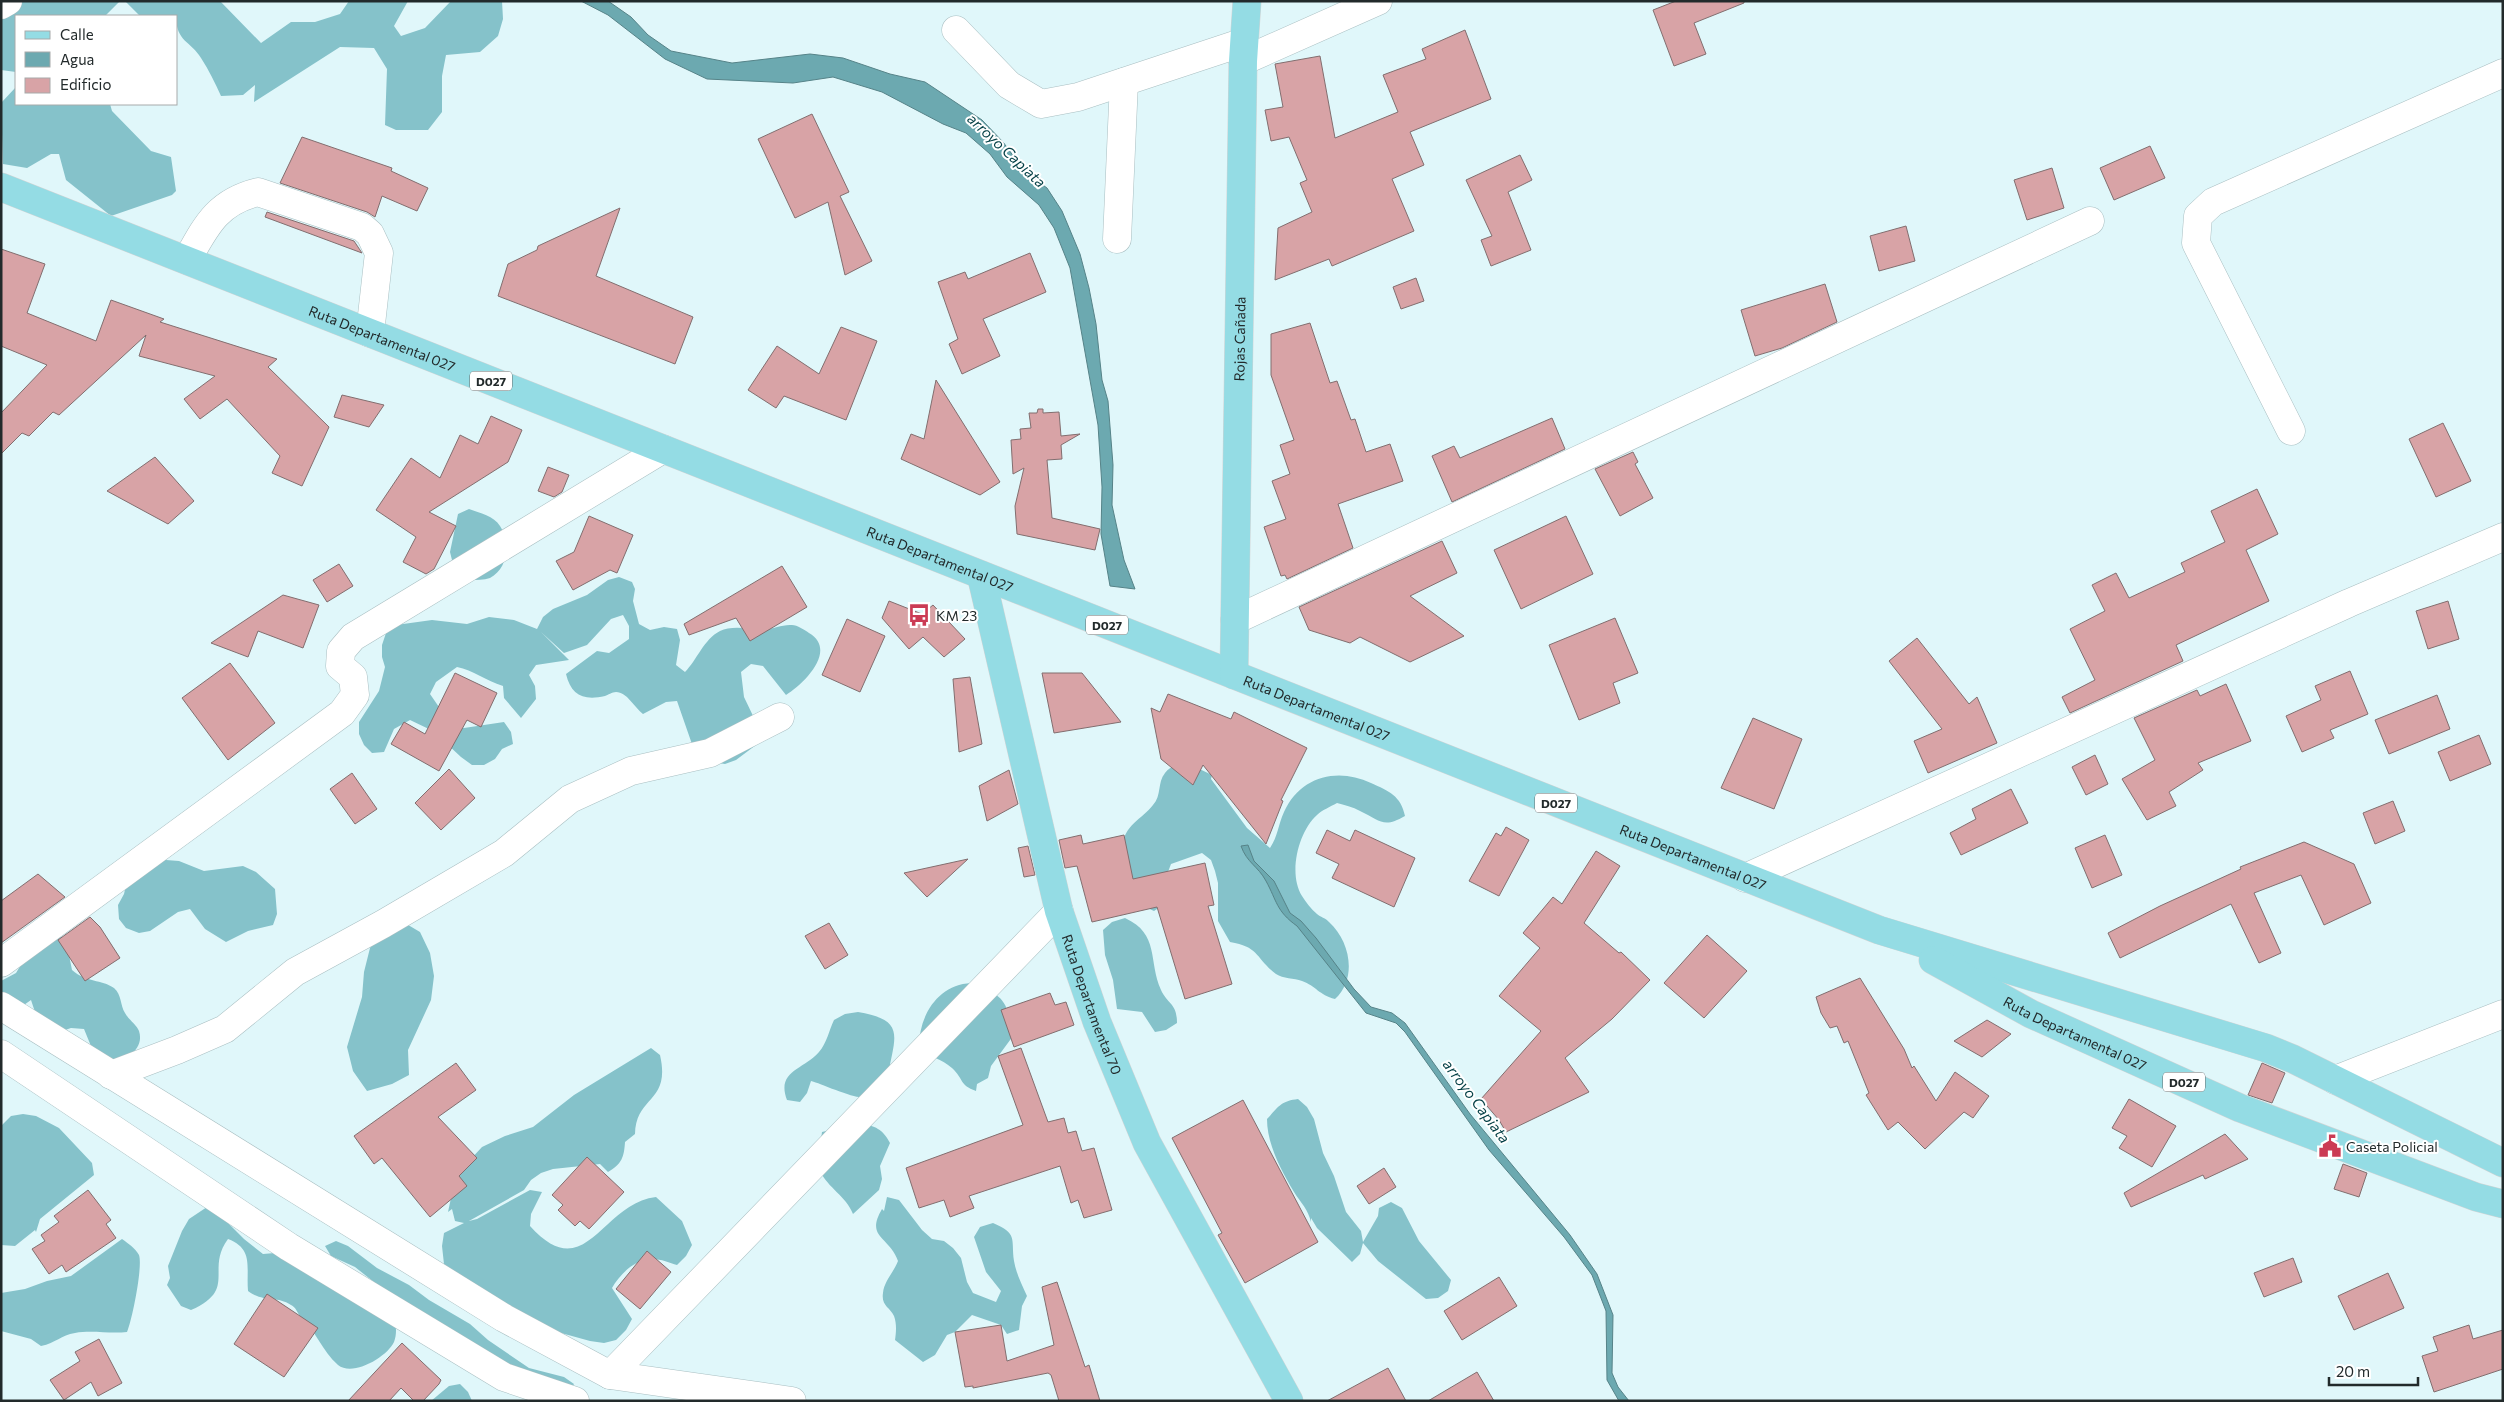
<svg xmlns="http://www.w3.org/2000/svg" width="2504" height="1402" font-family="Commissioner,sans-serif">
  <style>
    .forest { fill: #85c2ca }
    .water { fill: #6ca9b0; stroke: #568388 }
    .building { fill: #d8a3a6; stroke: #826e6f }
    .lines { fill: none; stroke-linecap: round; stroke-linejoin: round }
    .minor-casing { stroke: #a9bfc2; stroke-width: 29 }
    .major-casing { stroke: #d3d4d5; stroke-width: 29 }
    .minor { stroke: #fff; stroke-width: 28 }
    .major { stroke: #94dce4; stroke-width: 28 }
    .labels { text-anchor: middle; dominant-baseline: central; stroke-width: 4; stroke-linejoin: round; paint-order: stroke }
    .shield { fill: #fff; stroke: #646a6b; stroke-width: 1 }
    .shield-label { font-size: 12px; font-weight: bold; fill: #222a2b }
    .street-label { font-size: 14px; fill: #222a2b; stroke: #fff }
    .poi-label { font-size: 14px; fill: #222a2b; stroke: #fff; text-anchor: start }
    .water-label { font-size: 15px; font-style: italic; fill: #033f45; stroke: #fff }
  </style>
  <rect width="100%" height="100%" fill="#e0f7fa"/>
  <!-- forest -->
  <g class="forest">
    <polygon points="1,1 120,1 105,16 16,16 16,72 1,70"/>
    <path d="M125,1H220L261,43L291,22H315L340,14L349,1H408L394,26L401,36L425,28L451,1H502L503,19L498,36L480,52L446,55L442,76V112L428,130H396L385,125L387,69L374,48L340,47L254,102L255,85L243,95L221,96C215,83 209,70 201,58C191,41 176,42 176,16H140Z"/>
    <polygon points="16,87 16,104 110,104 112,111 151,151 171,157 176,191 172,195 111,216 66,180 59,154 51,154 27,168 3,164 1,103"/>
    <path d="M469,509C480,513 494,516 500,526C511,542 508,569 490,578C484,580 476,580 470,580L453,564L450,552L458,514Z"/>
    <path d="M619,577L632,582L635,589L633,601L639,624L650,630L664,627L677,629L680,640L676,665L685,672C697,660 704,639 720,631C731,625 749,629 762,629C772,630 782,624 792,625C797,625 805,630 809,633C838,650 804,684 786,695L763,666L751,664L741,672L744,697L755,720L756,745L736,760L725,764L712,762L693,747L677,701L666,702L643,714C634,707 627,692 616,692C612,692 608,695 605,696C583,701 571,695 566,674L597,651L609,653L629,639V626L623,615L611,619L587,645L564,653L541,632L569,660L536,665L529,675L535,686L536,699L521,718L504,698L503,686C486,681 473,670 457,667L436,682L430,694L452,726L464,728L504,722L511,732L513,744L502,749L495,759L484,765H472L461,757L433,731L410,720L394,729L384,752L372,753L364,745L359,734V722L379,691L385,667L382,657V645L386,633L396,625L432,620L467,624L489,617L514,620L537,629L543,617L553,609L587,595L608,580Z"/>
    <path d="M1189,764L1212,775L1211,779L1247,828L1270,848C1278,836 1278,825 1284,812C1300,776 1338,767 1371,783C1389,791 1401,796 1405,816C1383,829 1380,820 1360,811C1353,807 1344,805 1337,803C1330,807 1322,810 1317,815C1298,832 1288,874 1302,896C1306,902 1311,909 1317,914C1320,917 1326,918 1329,922C1351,942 1357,979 1335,999C1319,995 1316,986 1302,981C1294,978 1283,979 1276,974C1255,958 1260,947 1230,942L1218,921V883L1215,871L1211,860L1202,853L1171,864L1165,880L1163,905L1154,911L1143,906C1137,889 1123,865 1123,847C1122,827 1142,819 1153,805C1162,795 1157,783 1165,773C1171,765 1180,764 1189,764Z"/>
    <polygon points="153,859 179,861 204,871 243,866 256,872 275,889 277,914 273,925 248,931 226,942 205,929 190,909 178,912 150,931 139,933 126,928 119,919 118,905 124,894 127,881"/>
    <path d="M1125,918C1160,934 1148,961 1161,990C1168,1005 1177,1003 1177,1023L1166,1030L1155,1032L1142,1012L1117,1009L1113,980L1105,955L1103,930L1112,922Z"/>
    <polygon points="398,919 420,932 430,953 434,976 431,1000 408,1050 409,1075 392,1084 367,1091 353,1071 347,1047 362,997 364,972 370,948 383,924"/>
    <path d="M60,936L67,945L72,970C87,983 101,979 114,988C122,995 120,1005 125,1013C128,1019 137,1025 139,1031C145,1050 124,1060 111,1068L93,1051L84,1029L71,1028L59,1032L38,1021L31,1000L21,1007L1,1001V981L16,973L22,963Z"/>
    <path d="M971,983C1005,996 1007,1000 1013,1036L991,1066L988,1078L977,1084L976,1091C959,1085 964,1079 952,1068C942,1059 929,1057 919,1047C919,1015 938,985 971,983Z"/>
    <path d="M858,1012C906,1020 895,1036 888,1075L859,1097C848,1096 814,1081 811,1081L807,1093L800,1102L787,1100C776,1071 803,1070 819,1052C827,1043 829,1030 834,1020L845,1014Z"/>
    <path d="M651,1048L660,1055C671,1103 636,1095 635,1134L625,1142C624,1157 622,1164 608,1172L600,1164L553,1169L541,1173L531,1180L524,1190L469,1221L477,1219L530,1190L542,1192L531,1214L530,1226C586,1288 601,1203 656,1197L682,1221L692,1245L686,1256L677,1265C670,1263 661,1259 653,1259C636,1258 620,1274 612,1288L632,1319L626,1330L616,1340L604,1343L590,1341L543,1328L445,1273L442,1246L444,1233L464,1223L455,1221L452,1209L448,1212L456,1175L482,1147L505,1136L533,1127L574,1095Z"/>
    <path d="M1298,1099L1307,1107L1314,1119L1323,1153L1334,1176L1346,1212L1361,1231L1363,1242L1378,1216L1379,1208L1391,1202L1402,1208L1419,1241L1451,1280L1448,1291L1438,1298L1426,1299L1378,1261L1363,1243L1360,1254L1352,1262L1317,1228L1311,1218V1222C1308,1209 1301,1203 1294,1192C1281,1170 1267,1144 1267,1119C1278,1107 1281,1101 1298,1099Z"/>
    <polygon points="23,1114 36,1116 59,1128 92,1163 94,1175 40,1219 36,1232 35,1230 15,1246 1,1245 1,1126 11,1116"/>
    <path d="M860,1123C875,1126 883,1129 890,1143L880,1166L882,1179L879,1190L853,1214C846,1196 828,1188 820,1171C817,1164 821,1140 822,1132Z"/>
    <path d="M887,1197L899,1200L922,1230L932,1239L944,1241L953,1248L961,1258L967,1282L973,1293L996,1302L1001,1291L986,1272L974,1237L980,1227L993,1223C1018,1234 1011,1238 1014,1261C1016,1273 1022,1285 1027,1296L1022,1306L1019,1330L1007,1334L1001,1325L972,1315L955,1332L947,1335L935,1355L923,1362L895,1340C896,1333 897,1324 894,1316C890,1307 881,1306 883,1293C884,1281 894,1272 898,1261C889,1236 865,1238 882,1209L884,1211Z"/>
    <path d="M210,1205L244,1239L263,1254L275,1253L395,1319C396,1327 397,1334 394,1342C387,1357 353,1377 338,1365C322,1351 316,1331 301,1317C297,1313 296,1307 291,1305C276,1295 264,1303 248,1291C246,1267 254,1249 228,1239C205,1270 238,1289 191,1310L181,1306L167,1285L170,1278L168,1266L182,1231L189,1219Z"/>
    <path d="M122,1239C129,1244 135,1248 139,1255C143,1266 132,1321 127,1332C110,1334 92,1330 75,1333C61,1335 56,1343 41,1346L31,1339L1,1331V1293L25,1289L47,1281L71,1276Z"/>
    <polygon points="336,1241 348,1246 377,1268 409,1285 429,1300 470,1324 488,1340 529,1368 564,1377 574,1384 568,1395 556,1396 384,1290 355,1267 331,1256 325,1246"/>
    <polygon points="460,1384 468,1392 472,1401 431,1401 449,1386"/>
  </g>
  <!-- water -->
  <g class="water">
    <polygon points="581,1 608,1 631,17 648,35 671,51 732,63 810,54 843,58 890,74 925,82 982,120 1003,142 1026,173 1047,188 1062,211 1080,254 1089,288 1096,324 1102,380 1108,401 1113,465 1112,505 1124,560 1135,589 1110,586 1101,534 1102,487 1098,425 1070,268 1054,228 1039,205 1007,177 990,154 966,133 943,124 882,92 833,77 793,83 707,79 665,59 608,15"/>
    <path d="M1248,845L1254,861L1274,881L1290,913L1301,921L1316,938L1354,989L1371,1007L1392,1013L1405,1023L1470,1114L1570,1235L1597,1274L1613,1315L1612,1373L1618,1387L1629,1401H1619L1607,1380L1606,1311L1592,1275L1564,1237L1489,1150L1405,1032L1396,1023L1366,1013L1297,926C1276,911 1277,901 1266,881C1258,866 1247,863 1241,846Z"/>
  </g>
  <!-- building -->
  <g class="building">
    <polygon points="1676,1 1744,1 1744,3 1694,23 1706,54 1674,66 1653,10"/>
    <polygon points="1465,30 1491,99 1410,132 1424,165 1392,179 1414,231 1332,266 1329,259 1275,280 1278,228 1312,212 1300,183 1307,180 1289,137 1271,141 1265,110 1283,107 1275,64 1320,56 1335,138 1398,112 1383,75 1426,59 1422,49"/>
    <polygon points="812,114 849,192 840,196 872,261 845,275 828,202 795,218 758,139"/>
    <polygon points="302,137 392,168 391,171 428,188 417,211 382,196 375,217 367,212 280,183"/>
    <polygon points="2150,146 2165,178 2114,200 2100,168"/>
    <polygon points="1520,155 1532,180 1508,192 1531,250 1491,266 1481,240 1492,236 1466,180"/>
    <polygon points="2052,168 2064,208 2027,220 2014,180"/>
    <polygon points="620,208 596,276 693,317 675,364 498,296 508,264 537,250 538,246"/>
    <polygon points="267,212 354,241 362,253 265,217"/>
    <polygon points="1906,226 1915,261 1879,271 1870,236"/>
    <polygon points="1,249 45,264 27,313 96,341 111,300 164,319 160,322 277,359 268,367 329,427 302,486 272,473 280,456 227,399 200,419 184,399 215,376 139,356 146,335 59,415 53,412 29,436 22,433 1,454 1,413 47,365 1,346"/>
    <polygon points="1030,253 1046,292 983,319 1000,356 962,374 949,344 958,339 938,282 965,272 968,279"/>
    <polygon points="1416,278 1424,301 1401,309 1393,287"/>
    <polygon points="1825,284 1837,322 1782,348 1755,356 1741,310"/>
    <polygon points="1310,323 1330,383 1337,381 1351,420 1355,419 1366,452 1390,444 1403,481 1338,504 1353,548 1287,579 1285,575 1281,576 1264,527 1286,519 1272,481 1290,474 1280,445 1294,440 1271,375 1271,334"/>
    <polygon points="841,327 877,341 846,420 784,396 776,408 748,390 777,346 819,374"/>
    <polygon points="936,380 1000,482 980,495 901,459 911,434 924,439"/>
    <polygon points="342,395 384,405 369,427 334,417"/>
    <polygon points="1038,409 1043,409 1043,413 1059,412 1061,436 1080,434 1061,445 1062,459 1047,460 1052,518 1100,529 1095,550 1017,534 1015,506 1024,468 1013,474 1011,440 1021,439 1020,429 1031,428 1029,413 1037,413"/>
    <polygon points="491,416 522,430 508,462 429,512 456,526 434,569 426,574 403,562 416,537 376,510 411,458 440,478 460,435 478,444"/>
    <polygon points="1552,418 1565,449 1452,502 1432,456 1454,446 1460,458"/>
    <polygon points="2443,423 2471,481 2436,497 2409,439"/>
    <polygon points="1633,452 1638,462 1635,464 1653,498 1620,516 1595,469"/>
    <polygon points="155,457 194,501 168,524 107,491"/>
    <polygon points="548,467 569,475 562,492 554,497 538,491"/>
    <polygon points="2257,489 2278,534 2246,550 2269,601 2176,645 2183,661 2070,713 2062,697 2095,680 2070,629 2105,611 2092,585 2116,573 2129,598 2185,572 2181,563 2225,542 2211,511"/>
    <polygon points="589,516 633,535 617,573 610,570 573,590 556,561 574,552"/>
    <polygon points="1566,516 1593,574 1521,609 1494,550"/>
    <polygon points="1442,541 1457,573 1410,596 1464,636 1410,662 1360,637 1350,643 1309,630 1299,607"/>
    <polygon points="339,564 353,586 327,602 313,580"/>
    <polygon points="782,566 807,607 750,641 736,618 689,635 684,624"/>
    <polygon points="283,595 319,605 303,648 258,631 248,657 211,643"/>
    <polygon points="889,601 922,614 933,605 965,639 944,657 923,637 909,649 882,618"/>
    <polygon points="2448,601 2459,639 2428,649 2416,611"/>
    <polygon points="1615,618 1638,673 1613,683 1620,703 1579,720 1549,645"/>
    <polygon points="847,619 885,636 860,692 822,675"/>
    <polygon points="1917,638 1969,704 1977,697 1997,743 1928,773 1914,741 1942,729 1889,661"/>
    <polygon points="230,663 275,723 228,760 182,698"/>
    <polygon points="2350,671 2368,714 2330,730 2334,738 2302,752 2286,716 2321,700 2315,686"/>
    <polygon points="455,673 497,693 481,727 467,720 439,771 391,744 404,722 425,734"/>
    <polygon points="1042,673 1082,673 1121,722 1054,733"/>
    <polygon points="970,677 982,744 959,752 953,679"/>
    <polygon points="2226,684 2251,741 2198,763 2203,770 2169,792 2176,806 2147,820 2122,779 2155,760 2134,718 2197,690 2200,696"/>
    <polygon points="1168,694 1231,719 1234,712 1307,748 1281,800 1283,801 1266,844 1203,765 1193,785 1161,759 1151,708 1160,712"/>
    <polygon points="2437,695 2450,729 2389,754 2375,720"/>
    <polygon points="1753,718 1802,739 1774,809 1721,788"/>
    <polygon points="2479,735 2491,764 2450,781 2438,752"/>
    <polygon points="2095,755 2108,784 2086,795 2072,767"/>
    <polygon points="449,769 475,798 441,830 415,803"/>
    <polygon points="1009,770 1018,804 987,821 979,786"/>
    <polygon points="352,773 377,809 355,824 330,789"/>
    <polygon points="2011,789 2028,823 1961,855 1950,833 1976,819 1972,809"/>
    <polygon points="2393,801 2405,831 2375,844 2363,813"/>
    <polygon points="1506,827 1529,840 1499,896 1469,881 1496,833 1501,836"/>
    <polygon points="1327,830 1350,841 1355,830 1415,858 1394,907 1332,878 1339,864 1316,853"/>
    <polygon points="1081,835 1083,844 1124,835 1133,879 1205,863 1214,905 1208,906 1232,984 1185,999 1157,907 1092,922 1077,866 1065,868 1059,840"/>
    <polygon points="2105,835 2122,875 2092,888 2075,848"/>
    <polygon points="2304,842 2354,864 2371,903 2324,925 2301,875 2254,893 2281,953 2259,963 2231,904 2120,958 2108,933 2160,906 2241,869 2240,867"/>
    <polygon points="1028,846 1035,875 1024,877 1018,848"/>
    <polygon points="1596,851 1620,866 1584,923 1619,953 1621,952 1650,980 1612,1019 1565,1058 1589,1092 1506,1132 1499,1120 1481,1099 1541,1031 1499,996 1540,948 1523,933 1553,897 1562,904"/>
    <polygon points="968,859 927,897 904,873"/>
    <polygon points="38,874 65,897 1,943 1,901"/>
    <polygon points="90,917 100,927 120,958 85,981 58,940"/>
    <polygon points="829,923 848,955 825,969 805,936"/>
    <polygon points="1707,935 1747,971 1704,1018 1664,983"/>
    <polygon points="1860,978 1904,1049 1912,1068 1914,1066 1936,1101 1955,1072 1989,1096 1973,1118 1964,1112 1925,1149 1898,1122 1888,1130 1866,1095 1869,1093 1848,1041 1844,1043 1837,1026 1830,1028 1821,1013 1816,997"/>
    <polygon points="1050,993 1055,1005 1066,1002 1074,1025 1014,1047 1001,1010"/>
    <polygon points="1987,1020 2011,1034 1982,1057 1954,1041"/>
    <polygon points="1021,1048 1048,1122 1064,1118 1068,1133 1076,1131 1082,1151 1094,1148 1112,1210 1084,1218 1078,1200 1071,1203 1060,1166 969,1196 974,1208 950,1217 944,1200 919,1208 906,1168 1023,1125 998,1056"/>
    <polygon points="456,1063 476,1090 438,1117 477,1158 459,1176 467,1186 430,1217 382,1158 374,1164 354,1136"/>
    <polygon points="2262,1063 2285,1073 2272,1103 2248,1095"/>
    <polygon points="2129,1099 2176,1126 2152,1167 2119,1148 2127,1136 2112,1128"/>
    <polygon points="1243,1100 1318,1242 1245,1283 1218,1235 1222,1233 1172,1138"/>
    <polygon points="2225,1134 2248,1159 2205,1179 2203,1175 2131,1207 2124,1193"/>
    <polygon points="587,1157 624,1192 589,1229 580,1221 575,1226 558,1210 563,1205 552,1195"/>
    <polygon points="2343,1164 2367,1173 2359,1197 2334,1189"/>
    <polygon points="1384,1168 1396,1187 1369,1204 1357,1186"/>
    <polygon points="88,1190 111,1220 106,1224 116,1238 66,1272 62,1265 49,1274 32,1249 45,1241 41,1235 59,1222 54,1216"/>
    <polygon points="647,1251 671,1272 640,1309 616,1289"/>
    <polygon points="2293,1258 2302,1282 2264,1297 2254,1273"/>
    <polygon points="2388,1273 2404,1308 2354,1330 2338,1296"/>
    <polygon points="1499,1277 1517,1306 1462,1340 1444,1311"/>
    <polygon points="1057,1282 1085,1367 1089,1365 1100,1401 1059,1401 1051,1375 1048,1373 973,1388 973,1386 965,1387 955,1332 1001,1325 1007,1361 1054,1345 1042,1287"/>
    <polygon points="267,1294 318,1328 284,1377 234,1344"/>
    <polygon points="2469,1325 2473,1339 2503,1330 2503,1369 2434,1392 2422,1356 2438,1351 2433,1337"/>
    <polygon points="99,1339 122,1383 98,1396 91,1382 64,1400 50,1380 80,1361 75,1352"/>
    <polygon points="402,1343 441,1380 439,1384 423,1401 414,1401 401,1388 389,1401 348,1401"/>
    <polygon points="1388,1368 1406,1401 1327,1401"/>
    <polygon points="1477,1372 1494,1401 1428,1401"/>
  </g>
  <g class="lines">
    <defs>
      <g id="minor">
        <polyline points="1,5 8,1"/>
        <polyline points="956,30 1009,85 1041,104 1078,97 1244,42"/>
        <polyline points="1243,61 1378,1"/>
        <polyline points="1117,239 1124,82"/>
        <path d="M187,260C206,226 217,202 258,192L362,227L370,234L379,253L370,333"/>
        <polyline points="2291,431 2196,243 2198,216 2213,202 2503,73"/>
        <polyline points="1235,620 2090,221"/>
        <polyline points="1745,878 2349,603 2503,537"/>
        <polyline points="1,963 342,713 355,695 353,677 340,666 341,651 353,637 663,449"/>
        <polyline points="1,1006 504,1318 610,1375 792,1401"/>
        <polyline points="1,1054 289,1247 504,1377 575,1401"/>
        <polyline points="111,1075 177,1050 225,1029 295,972 383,924 504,853 570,799 631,771 710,753 780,717"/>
        <polyline points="2335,1080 2503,1014"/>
        <polyline points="610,1375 1059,911"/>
      </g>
      <g id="major">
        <path id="s1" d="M1,187L1879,930L2266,1048L2293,1059L2503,1163"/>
        <path id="s2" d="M981,575L1059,911L1097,1022L1147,1143L1289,1401"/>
        <path id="s3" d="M1234,675L1243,61L1247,1"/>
        <path id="s4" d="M1933,960L2031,1014L2240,1108L2476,1197L2503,1204"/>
      </g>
    </defs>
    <!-- minor casing -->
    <use href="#minor" class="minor-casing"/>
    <!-- major casing -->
    <use href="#major" class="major-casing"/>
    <!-- minor -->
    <use href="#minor" class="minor"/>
    <!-- major -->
    <use href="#major" class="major"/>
  </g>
  <!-- icons -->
  <defs>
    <symbol id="bus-bare" viewBox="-9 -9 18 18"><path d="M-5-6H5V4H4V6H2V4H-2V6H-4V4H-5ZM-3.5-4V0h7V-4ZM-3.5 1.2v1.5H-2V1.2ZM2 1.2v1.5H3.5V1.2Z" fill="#cb3b54" stroke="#fff" stroke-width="2.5" paint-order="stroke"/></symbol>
    <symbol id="civic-bare" viewBox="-9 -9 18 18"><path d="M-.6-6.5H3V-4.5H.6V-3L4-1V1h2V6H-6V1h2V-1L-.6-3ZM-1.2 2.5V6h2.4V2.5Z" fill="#cb3b54" stroke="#fff" stroke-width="2.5" paint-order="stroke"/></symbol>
  </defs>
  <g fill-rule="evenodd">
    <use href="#bus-bare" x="903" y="599" width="32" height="32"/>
    <use href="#civic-bare" x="2314" y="1130" width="32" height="32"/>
  </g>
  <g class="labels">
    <!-- shield labels -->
    <g class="shield">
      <rect x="470" y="371.5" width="42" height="19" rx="4"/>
      <rect x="1086" y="615.5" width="42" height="19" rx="4"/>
      <rect x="1535" y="793.5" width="42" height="19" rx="4"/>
      <rect x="2163" y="1072.5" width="42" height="19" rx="4"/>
    </g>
    <g class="shield-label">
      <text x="491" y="381">D027</text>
      <text x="1107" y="625">D027</text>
      <text x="1556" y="803">D027</text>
      <text x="2184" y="1082">D027</text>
    </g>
    <!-- street labels -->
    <g class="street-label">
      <text stroke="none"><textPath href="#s1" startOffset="410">Ruta Departamental 027</textPath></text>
      <text stroke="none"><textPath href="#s3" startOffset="336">Rojas Cañada</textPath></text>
      <text stroke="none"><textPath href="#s1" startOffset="1010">Ruta Departamental 027</textPath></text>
      <text stroke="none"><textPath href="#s1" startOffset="1415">Ruta Departamental 027</textPath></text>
      <text stroke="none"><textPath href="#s1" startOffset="1820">Ruta Departamental 027</textPath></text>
      <text stroke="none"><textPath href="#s2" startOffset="444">Ruta Departamental 70</textPath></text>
      <text stroke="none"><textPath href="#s4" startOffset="160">Ruta Departamental 027</textPath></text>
    </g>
    <!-- poi labels -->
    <g class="poi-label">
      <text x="936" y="615">KM 23</text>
      <text x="2346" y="1146">Caseta Policial</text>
    </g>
    <!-- water labels -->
    <g class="water-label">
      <text transform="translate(1007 150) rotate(43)">arroyo Capiata</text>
      <text transform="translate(1477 1101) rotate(53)">arroyo Capiata</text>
    </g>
  </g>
  <!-- border -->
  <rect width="2504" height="1402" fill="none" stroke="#222a2b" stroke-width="5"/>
  <!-- legend -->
  <rect x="15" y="15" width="162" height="90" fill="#ffffff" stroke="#a7aaaa"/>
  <rect x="25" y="31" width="25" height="8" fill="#94dce4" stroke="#a7aaaa"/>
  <text x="60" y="40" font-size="15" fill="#222a2b">Calle</text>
  <rect x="25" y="52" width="25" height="15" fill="#6ca9b0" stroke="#a7aaaa"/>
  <text x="60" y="65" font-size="15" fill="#222a2b">Agua</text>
  <rect x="25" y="78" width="25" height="15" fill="#d8a3a6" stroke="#a7aaaa"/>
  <text x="60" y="90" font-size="15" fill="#222a2b">Edificio</text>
  <!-- scale -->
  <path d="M2329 1377v8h89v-8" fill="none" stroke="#222a2b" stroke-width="2.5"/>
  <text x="2336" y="1377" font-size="15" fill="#222a2b" stroke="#ffffff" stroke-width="4" paint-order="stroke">20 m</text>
</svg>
